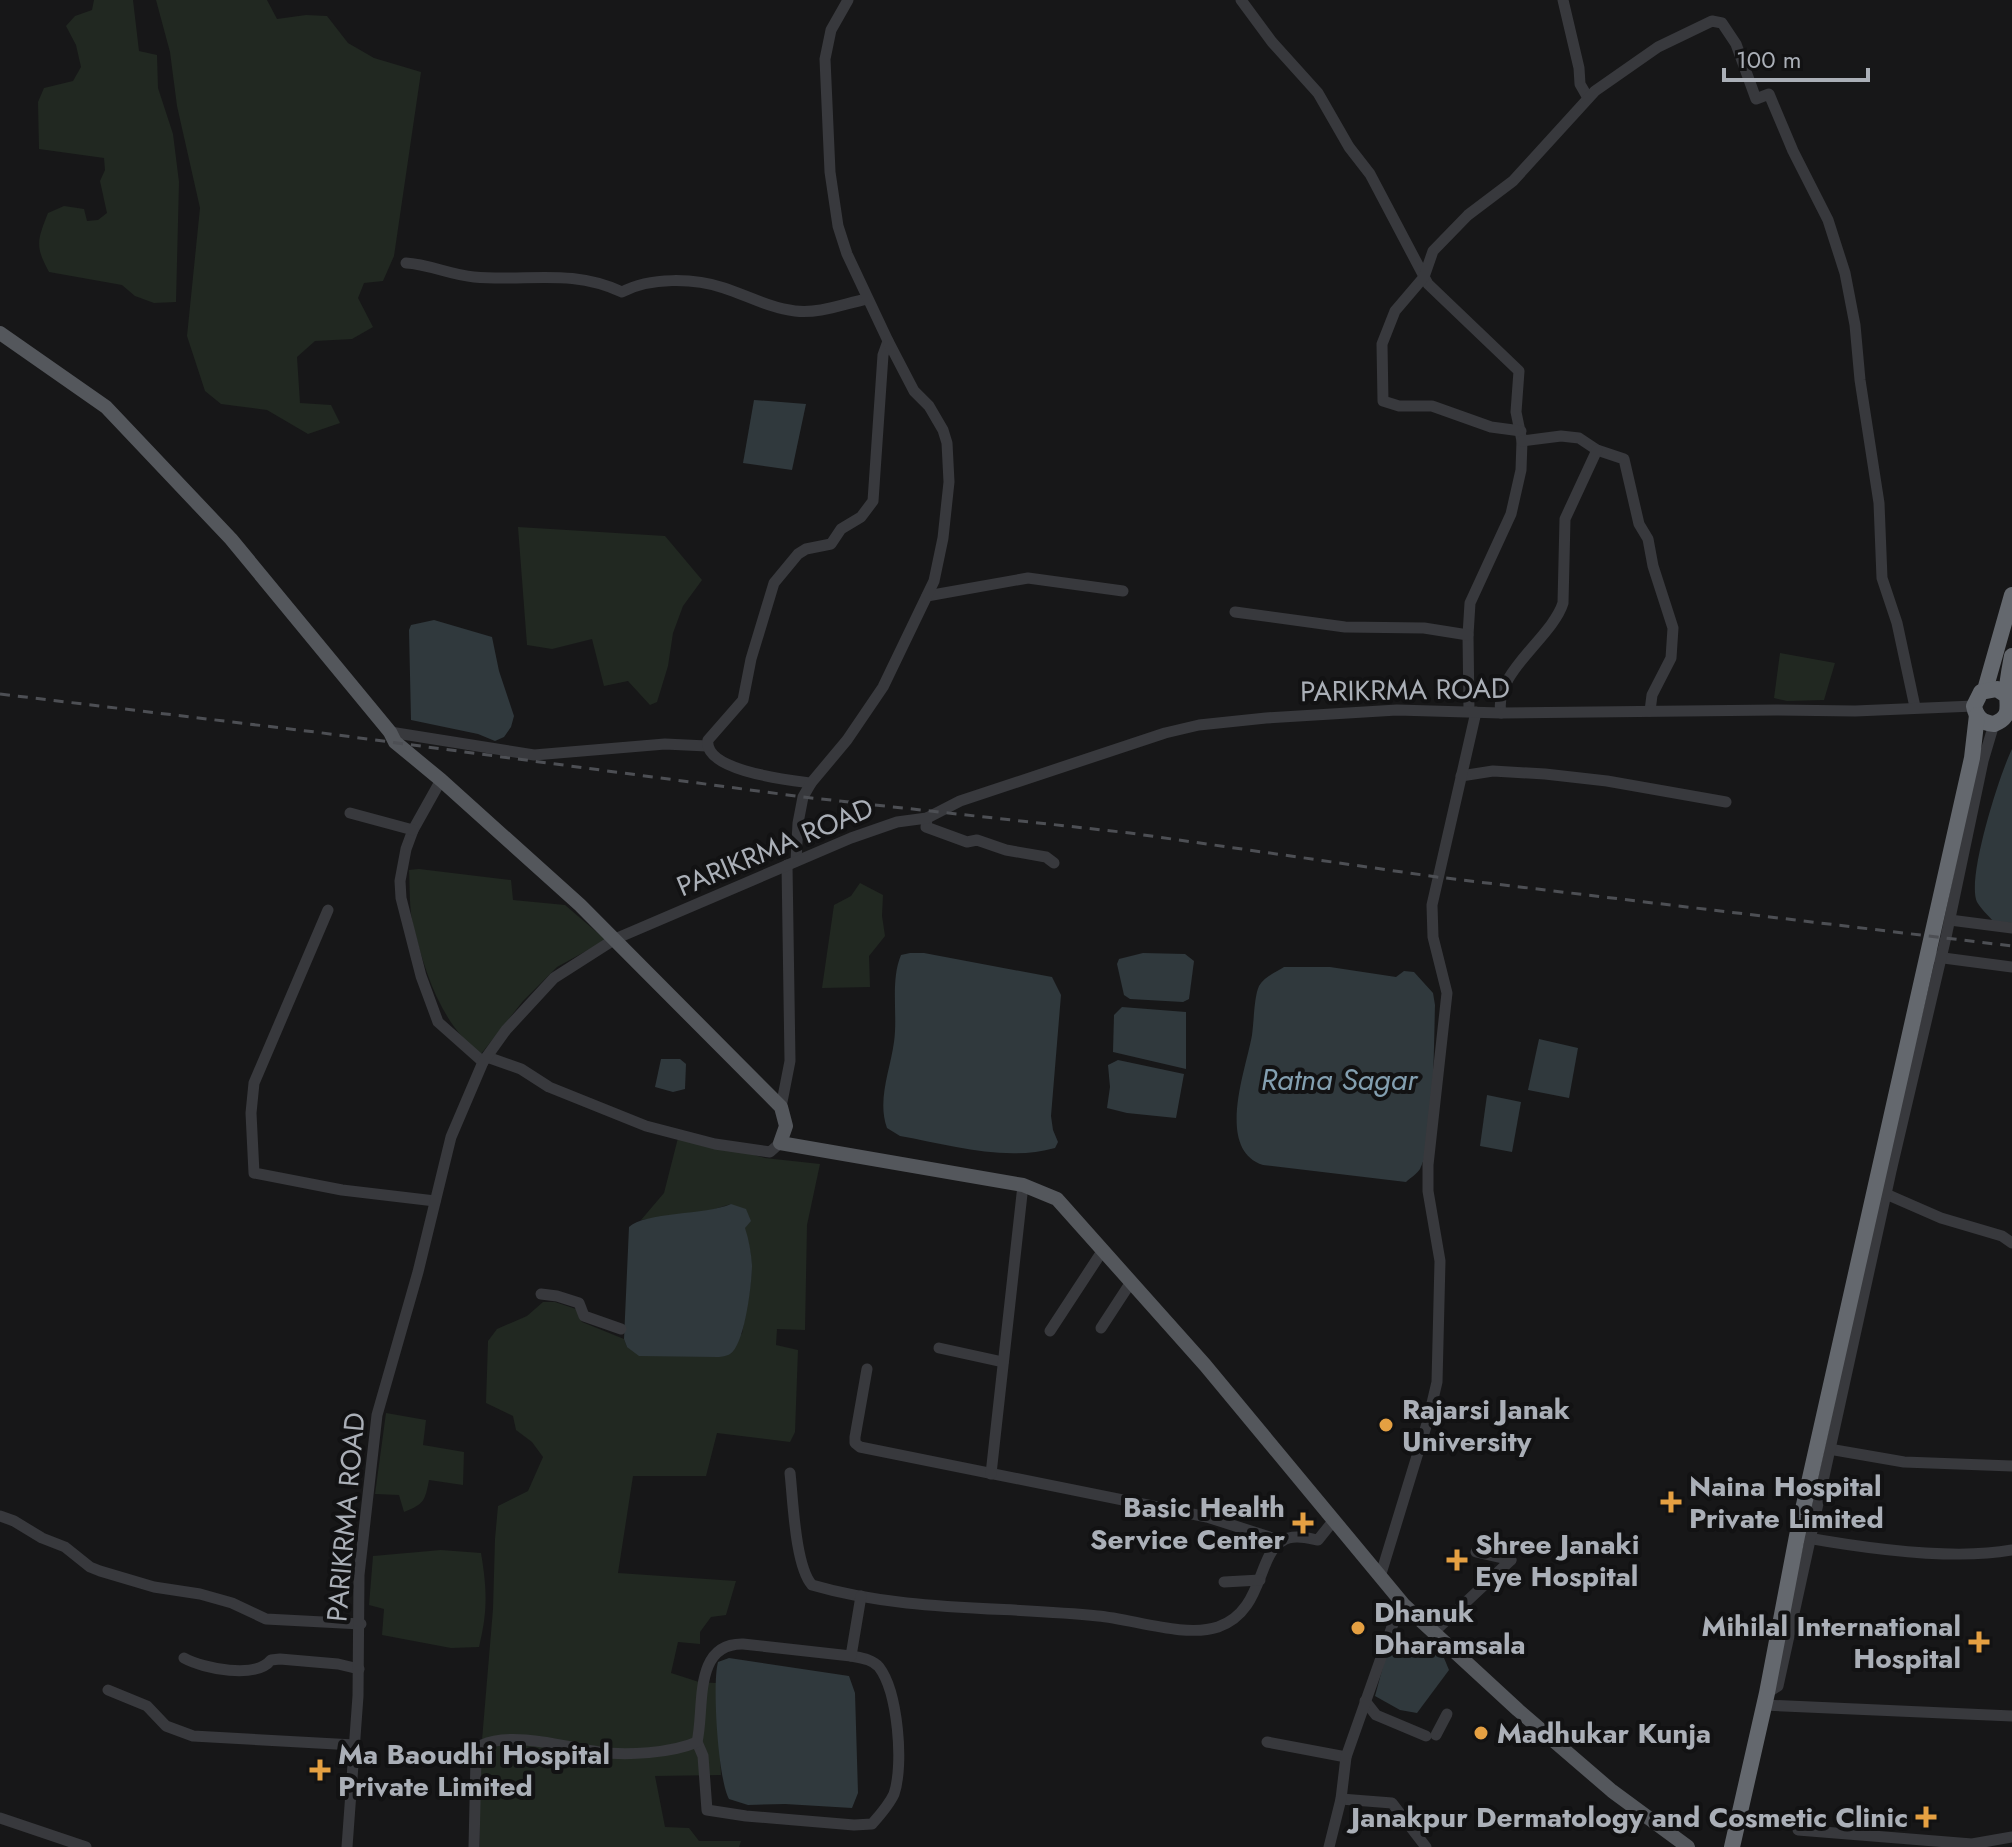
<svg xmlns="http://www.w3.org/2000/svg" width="2012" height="1847" font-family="Jost,sans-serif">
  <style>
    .green { fill: #212821 }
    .water { fill: #30393d }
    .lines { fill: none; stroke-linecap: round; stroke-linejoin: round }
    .minor { stroke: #38393d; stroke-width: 11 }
    .major { stroke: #54575c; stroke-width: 14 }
    .highway { stroke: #64686e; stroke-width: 16 }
    .rail { stroke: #4d4f54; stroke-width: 3; stroke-dasharray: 10 8; stroke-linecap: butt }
    .poi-dot { fill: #e5a042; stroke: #121213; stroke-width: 3 }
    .labels { text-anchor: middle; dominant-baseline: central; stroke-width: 8; stroke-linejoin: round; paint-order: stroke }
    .street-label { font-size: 28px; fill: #aaafb7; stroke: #121213 }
    .poi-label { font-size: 28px; font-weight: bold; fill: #aaafb7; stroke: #121213; text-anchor: start }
    .water-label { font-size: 30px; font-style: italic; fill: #839fb0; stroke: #121213 }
  </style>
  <rect width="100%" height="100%" fill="#171718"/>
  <!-- green -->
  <g class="green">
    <path d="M94,0H133L139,51L157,55L158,88L173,134L179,182L176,302L154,303L135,296L122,285L49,272C35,246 37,241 48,213L64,206L84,209L87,221L98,220L107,213L100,181L105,170L104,158L39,149L38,102L44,88L73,81L81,67L76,45L66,26L75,16L92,10Z"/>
    <polygon points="156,0 267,0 277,19 306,15 327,16 348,43 374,58 421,72 394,256 383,281 364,283 358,298 373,327 352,339 315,341 297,357 300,403 331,405 340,423 308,434 267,410 221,404 205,391 187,336 200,208 177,106 170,52"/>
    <polygon points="518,527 665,536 702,580 683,606 673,633 668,666 657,702 650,705 628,681 604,686 592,639 552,649 527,645"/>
    <polygon points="1780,653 1835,663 1824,700 1787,701 1774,698"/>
    <path d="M419,869L511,880L513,900L565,905L606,940L557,967L523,1001L481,1054C441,1025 425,972 413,925C409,908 410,888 409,870Z"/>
    <polygon points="860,883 883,895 882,916 885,936 869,956 870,987 822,988 834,905 851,896"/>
    <path d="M679,1134L765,1158L820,1164L807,1225L805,1330L777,1329L776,1345L798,1350L795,1432L790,1442L717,1433L706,1476H633L618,1573L736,1581L726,1615L711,1617L700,1632V1644L678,1642L671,1673L699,1682L716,1683L721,1775L655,1776L665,1827L689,1828L699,1841H741L739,1847H480V1764L493,1609L495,1539L498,1506L528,1491L543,1457L532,1442L516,1430L513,1416L486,1403L488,1341L497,1329L527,1316L543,1302H555L576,1309L582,1322L624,1339L627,1347L742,1334C751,1279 762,1255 731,1204L705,1212L641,1220L664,1193Z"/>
    <path d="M386,1413L426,1420L423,1445L464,1452L463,1485L429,1480C425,1501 424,1504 404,1512L399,1495L375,1494Z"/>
    <path d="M441,1550L481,1553C487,1589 488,1611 479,1647L451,1648L382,1635L384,1609L369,1605L373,1556Z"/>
  </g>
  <!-- water -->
  <g class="water">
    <polygon points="754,400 806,404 792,470 743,463"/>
    <polygon points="434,620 492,637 499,671 514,716 511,727 504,737 495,741 478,734 411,720 409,630 411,625"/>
    <path d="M2012,749V923L1993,921C1988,915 1981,909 1977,902C1966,879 2000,773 2012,749Z"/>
    <path d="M910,953H924L1052,977L1061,995L1051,1116L1053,1130L1058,1142L1055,1148C1005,1162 950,1145 900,1136L887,1128C877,1100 890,1071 894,1042C898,1015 890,981 901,955Z"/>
    <polygon points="1143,953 1185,954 1194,961 1189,999 1183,1002 1130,999 1124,995 1117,964 1119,959"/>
    <path d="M1284,967H1330L1396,977L1404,971L1414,972L1433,993L1435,1005C1434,1037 1434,1146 1420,1169C1417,1174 1410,1178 1406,1182L1263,1165C1215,1149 1246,1070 1252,1035C1254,1021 1254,997 1259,986C1264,977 1276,972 1284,967Z"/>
    <polygon points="1122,1007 1186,1012 1186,1069 1113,1052 1114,1015"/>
    <polygon points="1539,1039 1578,1048 1569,1098 1528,1090"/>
    <polygon points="661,1059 680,1059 686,1064 685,1089 673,1092 655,1087"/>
    <polygon points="1118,1060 1184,1074 1176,1118 1127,1113 1107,1108 1110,1087 1108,1065"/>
    <polygon points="1487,1095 1521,1102 1512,1152 1480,1146"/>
    <path d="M731,1204L746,1209L751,1221L745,1228C749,1240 751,1252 752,1265C752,1282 745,1345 730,1354C727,1356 721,1357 718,1357L639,1356L627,1347L624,1339L629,1227C644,1212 706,1215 731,1204Z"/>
    <polygon points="1397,1641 1416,1644 1444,1658 1449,1670 1417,1713 1400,1710 1375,1696 1388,1648"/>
    <path d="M729,1658L849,1676L855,1693L858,1793L852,1808L785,1804L748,1805L729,1799C718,1779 712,1684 718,1662Z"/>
  </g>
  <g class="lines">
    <!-- minor -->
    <g class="minor">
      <polyline points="1241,0 1272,42 1318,93 1349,147 1370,174 1428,284 1519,371 1516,412 1522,441 1521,470 1511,514 1470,603 1468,635 1469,711"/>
      <polyline points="1563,0 1579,68 1580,84 1588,98"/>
      <path d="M406,263C428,264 451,275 474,277C527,282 570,268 622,292C650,277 694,278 724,288C748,296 770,308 795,311C819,314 843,304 867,299"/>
      <polyline points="1521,431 1491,427 1432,406 1399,406 1383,401 1382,344 1395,311 1424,277 1433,251 1468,215 1513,181 1595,91 1658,47 1712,21 1722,23 1736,44 1756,99 1769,94 1793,151 1828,220 1845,273 1855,325 1860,380 1879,503 1882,578 1897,623 1915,707"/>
      <polyline points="1522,441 1561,436 1579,438 1597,450 1624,459 1639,524 1648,539 1653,566 1673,628 1671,658 1652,695 1650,711"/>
      <polyline points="927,596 1028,578 1123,591"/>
      <polyline points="1235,612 1345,627 1424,628 1468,635"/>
      <path d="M1501,713C1493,673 1552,638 1563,603L1565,519L1597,450"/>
      <polyline points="390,732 534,755 665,744 707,746"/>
      <polyline points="1461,776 1493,771 1545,774 1607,781 1726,802"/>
      <polyline points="441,780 413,830 406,849 400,881 401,898 421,976 438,1022 483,1062"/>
      <path d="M811,783C789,780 703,771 708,740L743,700L751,659L774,583L798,554L806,549L831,544L841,529L861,517L873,501L883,355L888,341"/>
      <polyline points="350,813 413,830"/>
      <polyline points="927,818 926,827 967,842 977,840 1006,850 1046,857 1054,863"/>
      <polyline points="796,861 798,823 803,797 811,783 847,740 883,687 934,581 943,538 949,482 947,443 943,430 929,406 914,391 888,341 847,254 838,226 830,172 825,59 831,30 848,0"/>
      <polyline points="328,910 254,1083 251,1113 254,1173 342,1190 435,1201"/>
      <polyline points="1950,920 2012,928"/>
      <polyline points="1936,957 2012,967"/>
      <polyline points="487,1057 521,1069 549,1087 646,1126 715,1144 770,1152 780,1143"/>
      <polyline points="781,1107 790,1061 787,865"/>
      <polyline points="1886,1194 1941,1218 2002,1236 2012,1243"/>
      <polyline points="541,1294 557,1296 579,1303 584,1316 621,1329"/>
      <polyline points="1101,1328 1131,1282"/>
      <polyline points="1050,1331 1103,1250"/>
      <polyline points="939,1348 1003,1362"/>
      <polyline points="867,1369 855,1437 855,1443 860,1447 1207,1517 1282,1541"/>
      <polyline points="1829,1449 1904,1462 2012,1466"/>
      <path d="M790,1473C793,1499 795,1566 812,1585C904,1612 1003,1606 1098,1616C1133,1619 1185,1638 1218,1627C1263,1612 1257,1556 1282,1541C1292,1534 1307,1538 1318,1540L1334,1520"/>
      <polyline points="991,1474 1023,1185"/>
      <polyline points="0,1516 14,1521 42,1538 65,1547 90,1567 100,1571 154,1587 200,1594 232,1603 266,1619 361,1624"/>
      <path d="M1802,1537C1863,1548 1952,1561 2012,1550"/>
      <polyline points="1476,1552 1511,1560"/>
      <polyline points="1380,1577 1428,1420 1437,1382 1440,1261 1428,1191 1428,1165 1447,993 1433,937 1432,905 1476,712"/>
      <polyline points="1224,1582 1260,1580"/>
      <polyline points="1435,1631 1511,1560"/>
      <path d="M184,1658C204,1669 256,1679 271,1660L280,1659L338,1664L359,1669"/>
      <polyline points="108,1690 147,1706 166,1726 193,1736 354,1745"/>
      <polyline points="1767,1693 1778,1686 1891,1171 1946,937 1983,761 1994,724"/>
      <polyline points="1365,1701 1376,1715 1426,1736"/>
      <polyline points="1764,1705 2012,1716"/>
      <polyline points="1436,1735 1447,1714"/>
      <path d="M697,1742L703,1756L707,1810L746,1816L854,1825L872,1824C880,1815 889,1805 894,1794C904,1765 898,1692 879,1667C872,1659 861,1658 851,1656"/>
      <polyline points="1267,1742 1346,1757"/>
      <polyline points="1341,1799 1392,1803 1426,1847"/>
      <polyline points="0,1818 86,1847"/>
      <polyline points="1798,1830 1972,1844 2012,1837"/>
      <polyline points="347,1847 358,1696 359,1575 377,1415 418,1272 451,1137 483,1062 506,1030 554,978 615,939 851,838 897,822 927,818 960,801 1165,733 1199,725 1266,718 1397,710 1501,713 1776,710 1855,711 1974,706"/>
      <path d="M474,1847L476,1758L482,1745C512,1731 566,1747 599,1752C626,1756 672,1753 697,1742C705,1709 692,1643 743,1644L851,1656L861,1596"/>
      <polyline points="1329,1847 1341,1799 1346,1757 1394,1621 1404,1605"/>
    </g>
    <!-- major -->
    <polyline class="major" points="0,333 106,407 231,539 390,732 395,742 441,780 580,905 781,1107 786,1126 780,1143 1023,1185 1057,1199 1205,1365 1404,1605 1518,1710 1612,1791 1688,1847"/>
    <!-- highway -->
    <g class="highway">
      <polyline points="1985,690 2012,595"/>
      <path d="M2006,695L1997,689L1981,692L1974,706C1976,717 1982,723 1994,724C2012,717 2007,707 2007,691C2007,681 2010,667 2012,656"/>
      <polyline points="1732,1847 1767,1693 1797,1536 1972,758 1977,715"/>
    </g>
    <!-- rail -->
    <polyline class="rail" points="0,694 315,732 803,797 1130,833 1437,877 2012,946"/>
  </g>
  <!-- markers -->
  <g class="poi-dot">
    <circle cx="1386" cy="1425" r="8"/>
    <path d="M1667 1490h8v8h8v8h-8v8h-8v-8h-8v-8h8z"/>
    <path d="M1299 1511h8v8h8v8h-8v8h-8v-8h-8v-8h8z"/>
    <path d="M1453 1548h8v8h8v8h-8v8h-8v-8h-8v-8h8z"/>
    <circle cx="1358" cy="1628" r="8"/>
    <path d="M1975 1630h8v8h8v8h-8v8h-8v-8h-8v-8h8z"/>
    <circle cx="1481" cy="1733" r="8"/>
    <path d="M316 1758h8v8h8v8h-8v8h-8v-8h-8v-8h8z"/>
    <path d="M1922 1805h8v8h8v8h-8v8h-8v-8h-8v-8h8z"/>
  </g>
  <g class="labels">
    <!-- street labels -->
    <g class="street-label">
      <text transform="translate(1405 690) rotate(-1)">PARIKRMA ROAD</text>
      <text transform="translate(775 847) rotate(-23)">PARIKRMA ROAD</text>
      <text transform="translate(346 1517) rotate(-85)">PARIKRMA ROAD</text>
    </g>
    <!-- poi labels -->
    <g class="poi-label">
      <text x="1402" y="1409">Rajarsi Janak<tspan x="1402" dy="32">University</tspan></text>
      <text x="1689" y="1486">Naina Hospital<tspan x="1689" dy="32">Private Limited</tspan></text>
      <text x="1285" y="1507" text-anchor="end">Basic Health<tspan x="1285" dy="32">Service Center</tspan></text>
      <text x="1475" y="1544">Shree Janaki<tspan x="1475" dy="32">Eye Hospital</tspan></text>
      <text x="1374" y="1612">Dhanuk<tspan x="1374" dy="32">Dharamsala</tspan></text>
      <text x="1961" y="1626" text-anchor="end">Mihilal International<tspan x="1961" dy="32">Hospital</tspan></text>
      <text x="1497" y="1733">Madhukar Kunja</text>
      <text x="338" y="1754">Ma Baoudhi Hospital<tspan x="338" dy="32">Private Limited</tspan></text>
      <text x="1908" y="1817" text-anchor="end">Janakpur Dermatology and Cosmetic Clinic</text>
    </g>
    <!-- water labels -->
    <g class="water-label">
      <text x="1339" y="1079">Ratna Sagar</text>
    </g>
  </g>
  <!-- scale -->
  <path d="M1724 68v12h144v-12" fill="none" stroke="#aaafb7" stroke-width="4"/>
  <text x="1736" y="68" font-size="24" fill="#aaafb7" stroke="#121213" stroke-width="6" paint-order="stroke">100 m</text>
</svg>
